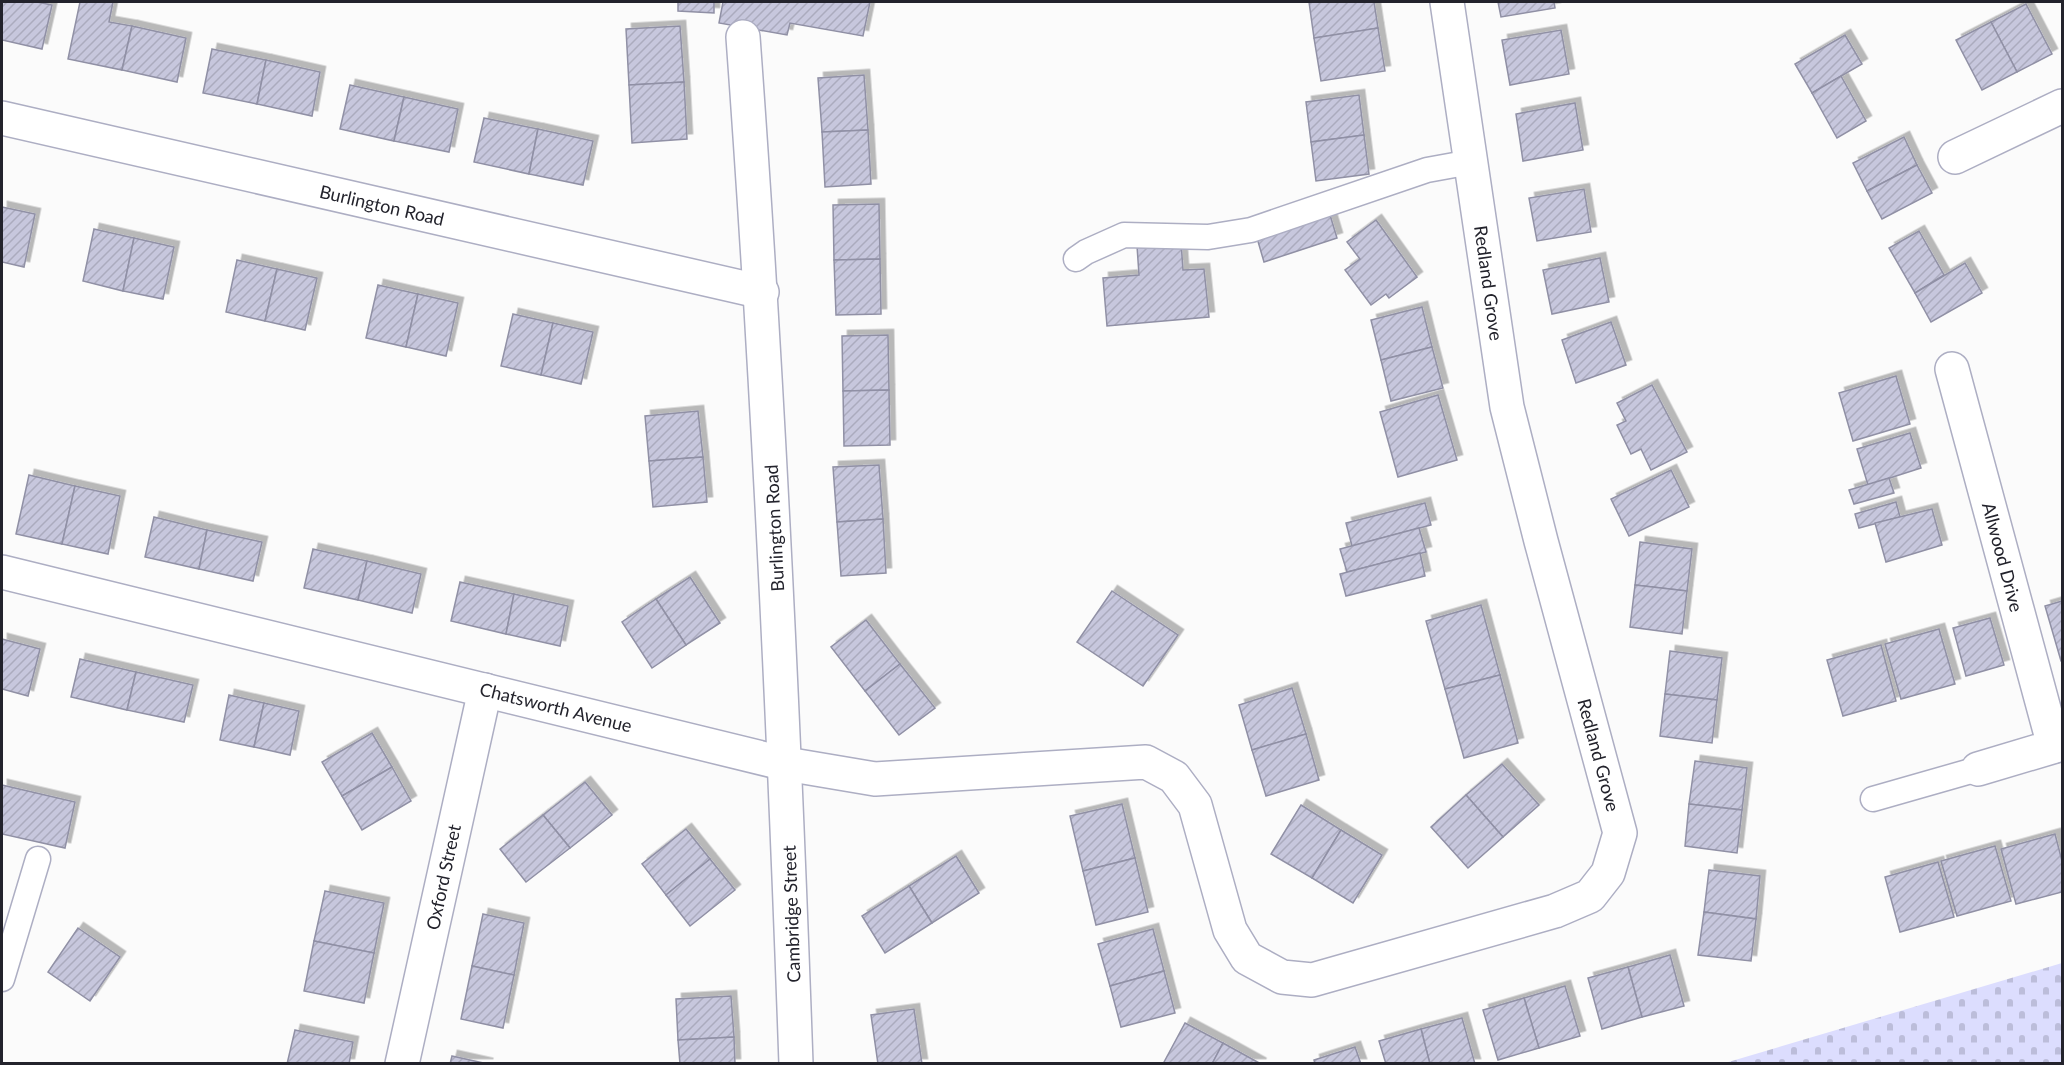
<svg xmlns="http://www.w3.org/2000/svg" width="2064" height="1065" font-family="Lato,sans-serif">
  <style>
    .cemetery { fill: url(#cemetery-stones) }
    .building { fill: url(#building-hatch); stroke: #9090a5; stroke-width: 1.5; filter: url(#shadow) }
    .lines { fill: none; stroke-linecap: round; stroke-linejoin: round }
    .service-casing { stroke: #adaec3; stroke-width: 27 }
    .minor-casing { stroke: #adaec3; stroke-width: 36 }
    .service { stroke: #fff; stroke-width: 24 }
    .minor { stroke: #fff; stroke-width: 33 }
    .labels { text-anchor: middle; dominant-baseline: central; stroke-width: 5; stroke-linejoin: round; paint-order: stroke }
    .street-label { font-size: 18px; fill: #23232c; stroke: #fff }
  </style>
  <defs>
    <pattern id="cemetery-stones" width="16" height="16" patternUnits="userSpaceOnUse" patternTransform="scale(1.5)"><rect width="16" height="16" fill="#dcddfe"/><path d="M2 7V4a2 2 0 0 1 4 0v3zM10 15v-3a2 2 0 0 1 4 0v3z" fill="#bcbdda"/></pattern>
    <pattern id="building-hatch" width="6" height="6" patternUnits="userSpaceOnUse" patternTransform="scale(1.5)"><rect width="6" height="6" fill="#c7c7dd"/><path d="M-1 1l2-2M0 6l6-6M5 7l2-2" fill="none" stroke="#ababbe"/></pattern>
    <filter id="shadow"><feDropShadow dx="5.5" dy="-5.5" stdDeviation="0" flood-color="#0004"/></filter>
  </defs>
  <rect width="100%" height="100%" fill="#fbfbfb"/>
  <!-- cemetery -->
  <polygon class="cemetery" points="2062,963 2062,1063 1725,1063"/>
  <!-- building -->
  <g class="building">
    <polygon points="2,2 37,2 52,5 42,49 2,40"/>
    <polygon points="80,2 113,2 109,22 132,26 122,70 68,59"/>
    <polygon points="678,2 714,2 714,13 678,11"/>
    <polygon points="723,2 870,2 863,36 790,23 787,35 719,23"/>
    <polygon points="1309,2 1374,2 1378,28 1314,38"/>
    <polygon points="1498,2 1554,2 1555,8 1501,17"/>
    <polygon points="2026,4 2052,54 2017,72 1991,22"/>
    <polygon points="1991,22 2017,72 1982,90 1956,40"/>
    <polygon points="132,26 186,38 177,82 122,70"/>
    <polygon points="680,26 684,82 629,85 626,29"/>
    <polygon points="1378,28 1385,71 1321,81 1314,38"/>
    <polygon points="1561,30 1569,74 1510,85 1502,40"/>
    <polygon points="1845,35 1862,64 1812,93 1795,64"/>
    <polygon points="212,49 266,60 257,104 203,93"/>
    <polygon points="266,60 320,72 312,116 257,104"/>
    <polygon points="864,75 868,130 822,132 818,78"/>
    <polygon points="1841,76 1866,121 1837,138 1812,93"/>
    <polygon points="684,82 687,139 632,143 629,85"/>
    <polygon points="350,85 404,97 394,141 340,129"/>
    <polygon points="1359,95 1364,135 1311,142 1306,102"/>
    <polygon points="404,97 458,109 449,152 394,141"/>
    <polygon points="1575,103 1583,150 1523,161 1516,114"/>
    <polygon points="484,118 538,129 529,174 474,162"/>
    <polygon points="538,129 593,141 583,185 529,174"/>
    <polygon points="868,130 871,184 825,187 822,132"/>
    <polygon points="1364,135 1369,174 1316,181 1311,142"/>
    <polygon points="1904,137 1917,165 1867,191 1853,163"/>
    <polygon points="1917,165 1932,193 1882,219 1867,191"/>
    <polygon points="1584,189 1591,232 1537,241 1529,198"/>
    <polygon points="879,204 880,259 834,260 833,205"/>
    <polygon points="2,207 35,214 24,267 2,262"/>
    <polygon points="1330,215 1337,238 1264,262 1257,238"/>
    <polygon points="1376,220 1417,277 1389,298 1386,294 1371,305 1345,270 1360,259 1347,242"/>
    <polygon points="94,229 134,238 123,291 83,281"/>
    <polygon points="1919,231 1944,275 1915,293 1889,248"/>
    <polygon points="134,238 174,247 163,299 123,291"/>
    <polygon points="1181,242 1183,270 1204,269 1209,317 1107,326 1103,278 1139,275 1137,246"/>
    <polygon points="1600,258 1609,302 1552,314 1543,270"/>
    <polygon points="880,259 881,314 836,315 834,260"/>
    <polygon points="237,260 277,269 265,321 226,312"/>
    <polygon points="1965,263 1982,293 1931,322 1915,293"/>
    <polygon points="277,269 317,278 305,330 265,321"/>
    <polygon points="378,285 418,294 406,347 366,338"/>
    <polygon points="418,294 458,303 446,356 406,347"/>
    <polygon points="1422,307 1432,347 1381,360 1371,320"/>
    <polygon points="513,314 553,323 541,375 501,366"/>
    <polygon points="1611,322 1626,365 1576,383 1562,340"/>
    <polygon points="553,323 593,332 581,384 541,375"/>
    <polygon points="888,335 889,390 843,391 842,336"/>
    <polygon points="1432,347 1443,388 1391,401 1381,360"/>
    <polygon points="1896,376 1910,424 1853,441 1839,393"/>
    <polygon points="1652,385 1687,452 1651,470 1641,449 1631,454 1617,425 1626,421 1617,403"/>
    <polygon points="889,390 890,445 844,446 843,391"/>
    <polygon points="1438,395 1457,460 1398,477 1380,412"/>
    <polygon points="698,411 703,457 649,461 645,416"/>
    <polygon points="1910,433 1921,468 1868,485 1857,449"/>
    <polygon points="703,457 707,502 653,507 649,461"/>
    <polygon points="879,465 883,519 837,522 833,467"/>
    <polygon points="1671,470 1689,507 1629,536 1611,499"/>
    <polygon points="29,475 75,486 62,544 16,534"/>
    <polygon points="1889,478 1894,493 1854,504 1849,490"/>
    <polygon points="75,486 120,496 108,554 62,544"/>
    <polygon points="1896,502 1900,517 1859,528 1855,514"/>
    <polygon points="1425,503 1431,525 1352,546 1346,523"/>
    <polygon points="1932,509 1942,545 1886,562 1875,523"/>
    <polygon points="154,517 207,530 199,569 145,557"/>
    <polygon points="883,519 886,573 841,576 837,522"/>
    <polygon points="1419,528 1426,552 1347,572 1340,549"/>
    <polygon points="207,530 262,542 253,581 199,569"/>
    <polygon points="1640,542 1692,549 1687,591 1635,585"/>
    <polygon points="313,549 367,561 358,600 304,588"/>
    <polygon points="1420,553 1425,576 1346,596 1340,574"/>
    <polygon points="367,561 421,574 412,613 358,600"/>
    <polygon points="690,577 720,623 686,645 656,599"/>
    <polygon points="460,582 514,594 506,634 451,621"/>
    <polygon points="1635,585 1687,591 1682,634 1630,627"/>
    <polygon points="1112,591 1178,635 1143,686 1077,642"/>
    <polygon points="514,594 568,606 560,646 506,634"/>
    <polygon points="656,599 686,645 652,668 622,622"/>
    <polygon points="2062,601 2062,661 2061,661 2045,606"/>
    <polygon points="1481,605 1500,675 1445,689 1426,621"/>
    <polygon points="1990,618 2004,665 1966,676 1953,628"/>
    <polygon points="866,620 900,664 865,691 831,647"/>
    <polygon points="1939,629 1955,684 1901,699 1885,644"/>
    <polygon points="2,639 40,649 28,696 2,689"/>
    <polygon points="1881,645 1896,701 1843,716 1827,660"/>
    <polygon points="1670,651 1722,658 1717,700 1665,694"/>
    <polygon points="80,659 136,672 127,710 71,697"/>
    <polygon points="900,664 935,708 899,735 865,691"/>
    <polygon points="136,672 193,685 184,722 127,710"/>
    <polygon points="1500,675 1518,743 1464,758 1445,689"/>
    <polygon points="1292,688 1306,734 1252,750 1239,705"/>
    <polygon points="1665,694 1717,700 1712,743 1660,736"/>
    <polygon points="229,695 264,703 254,747 220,740"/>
    <polygon points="264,703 299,711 290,755 254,747"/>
    <polygon points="372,733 392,767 342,796 322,762"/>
    <polygon points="1306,734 1319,780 1266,796 1252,750"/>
    <polygon points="1695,761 1747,768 1742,810 1689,804"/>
    <polygon points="1502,764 1539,805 1503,837 1466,795"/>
    <polygon points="392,767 411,801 362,830 342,796"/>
    <polygon points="585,782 612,815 570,848 543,815"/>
    <polygon points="2,785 75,802 65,848 2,834"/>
    <polygon points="1466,795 1503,837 1468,868 1431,827"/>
    <polygon points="1122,804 1135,858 1083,871 1070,816"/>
    <polygon points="1689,804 1742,810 1737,853 1685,846"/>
    <polygon points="1301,805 1341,830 1312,878 1271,854"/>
    <polygon points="543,815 570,848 526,882 500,849"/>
    <polygon points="686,829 710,859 666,895 642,864"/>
    <polygon points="1341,830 1382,855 1353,903 1312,878"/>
    <polygon points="2055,834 2062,861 2062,892 2016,904 2001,849"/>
    <polygon points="1995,846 2011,901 1957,916 1941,861"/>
    <polygon points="956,856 979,893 932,923 909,886"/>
    <polygon points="1135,858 1148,912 1096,925 1083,871"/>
    <polygon points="710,859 735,890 690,926 666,895"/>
    <polygon points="1938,862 1954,917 1900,932 1885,877"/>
    <polygon points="1709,870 1760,876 1756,919 1704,912"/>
    <polygon points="909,886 932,923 885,953 862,916"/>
    <polygon points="325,891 384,903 374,953 314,941"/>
    <polygon points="1704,912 1756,919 1751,961 1698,955"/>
    <polygon points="483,914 524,923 514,975 472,966"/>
    <polygon points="78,928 120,957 90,1001 48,972"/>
    <polygon points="1153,929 1164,971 1110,986 1098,944"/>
    <polygon points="314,941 374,953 364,1003 304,991"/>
    <polygon points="1670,955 1684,1006 1642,1017 1628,967"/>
    <polygon points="472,966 514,975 503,1028 461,1019"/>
    <polygon points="1628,967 1642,1017 1602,1029 1588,978"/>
    <polygon points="1164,971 1175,1013 1121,1027 1110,986"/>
    <polygon points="1565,986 1580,1036 1539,1048 1524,998"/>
    <polygon points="731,996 734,1037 678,1040 676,999"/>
    <polygon points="1524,998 1539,1048 1498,1060 1483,1010"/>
    <polygon points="914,1009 922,1064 878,1064 871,1015"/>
    <polygon points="1462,1018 1475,1064 1430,1064 1421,1029"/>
    <polygon points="1185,1023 1223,1043 1212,1064 1163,1064"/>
    <polygon points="1421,1029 1430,1064 1386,1064 1379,1041"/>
    <polygon points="295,1030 353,1042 349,1064 287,1064"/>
    <polygon points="734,1037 735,1064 680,1064 678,1040"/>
    <polygon points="1223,1043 1261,1064 1212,1064"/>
    <polygon points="1355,1047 1361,1064 1315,1064 1314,1060"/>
    <polygon points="452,1056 488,1064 450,1064"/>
  </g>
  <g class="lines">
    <defs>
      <g id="service">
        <polyline points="1076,259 1086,252 1124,235 1208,237 1251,230 1427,170 1471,162"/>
        <polyline points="1873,799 1978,769"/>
        <polyline points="2,979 38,859"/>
      </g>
      <g id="minor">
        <path d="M743,37C768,379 784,721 796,1064"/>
        <polyline points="2,118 762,292"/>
        <polyline points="1955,157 2062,106"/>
        <polyline points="1952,369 2054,746"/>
        <polyline points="2,572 786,764 875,779 1146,762 1174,777 1195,805 1230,930 1247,958 1282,977 1312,980 1555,911 1590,896 1608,873 1620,833 1541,541 1507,407 1447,2"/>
        <polyline points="1978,769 2062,744"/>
        <polyline points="402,1064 485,690"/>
      </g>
    </defs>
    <!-- service casing -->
    <use href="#service" class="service-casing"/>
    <!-- minor casing -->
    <use href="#minor" class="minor-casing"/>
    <!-- service -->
    <use href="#service" class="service"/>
    <!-- minor -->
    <use href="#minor" class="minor"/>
  </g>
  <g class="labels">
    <!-- street labels -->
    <g class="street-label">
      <text transform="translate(382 205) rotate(13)">Burlington Road</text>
      <text transform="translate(1489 283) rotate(82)">Redland Grove</text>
      <text transform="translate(774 528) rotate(-93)">Burlington Road</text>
      <text transform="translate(2003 557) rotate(75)">Allwood Drive</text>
      <text transform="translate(556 707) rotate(14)">Chatsworth Avenue</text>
      <text transform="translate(1599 755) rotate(75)">Redland Grove</text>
      <text transform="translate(443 877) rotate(-78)">Oxford Street</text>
      <text transform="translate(791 914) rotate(-92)">Cambridge Street</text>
    </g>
  </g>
  <!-- border -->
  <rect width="2064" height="1065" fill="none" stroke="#23232c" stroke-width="6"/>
</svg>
